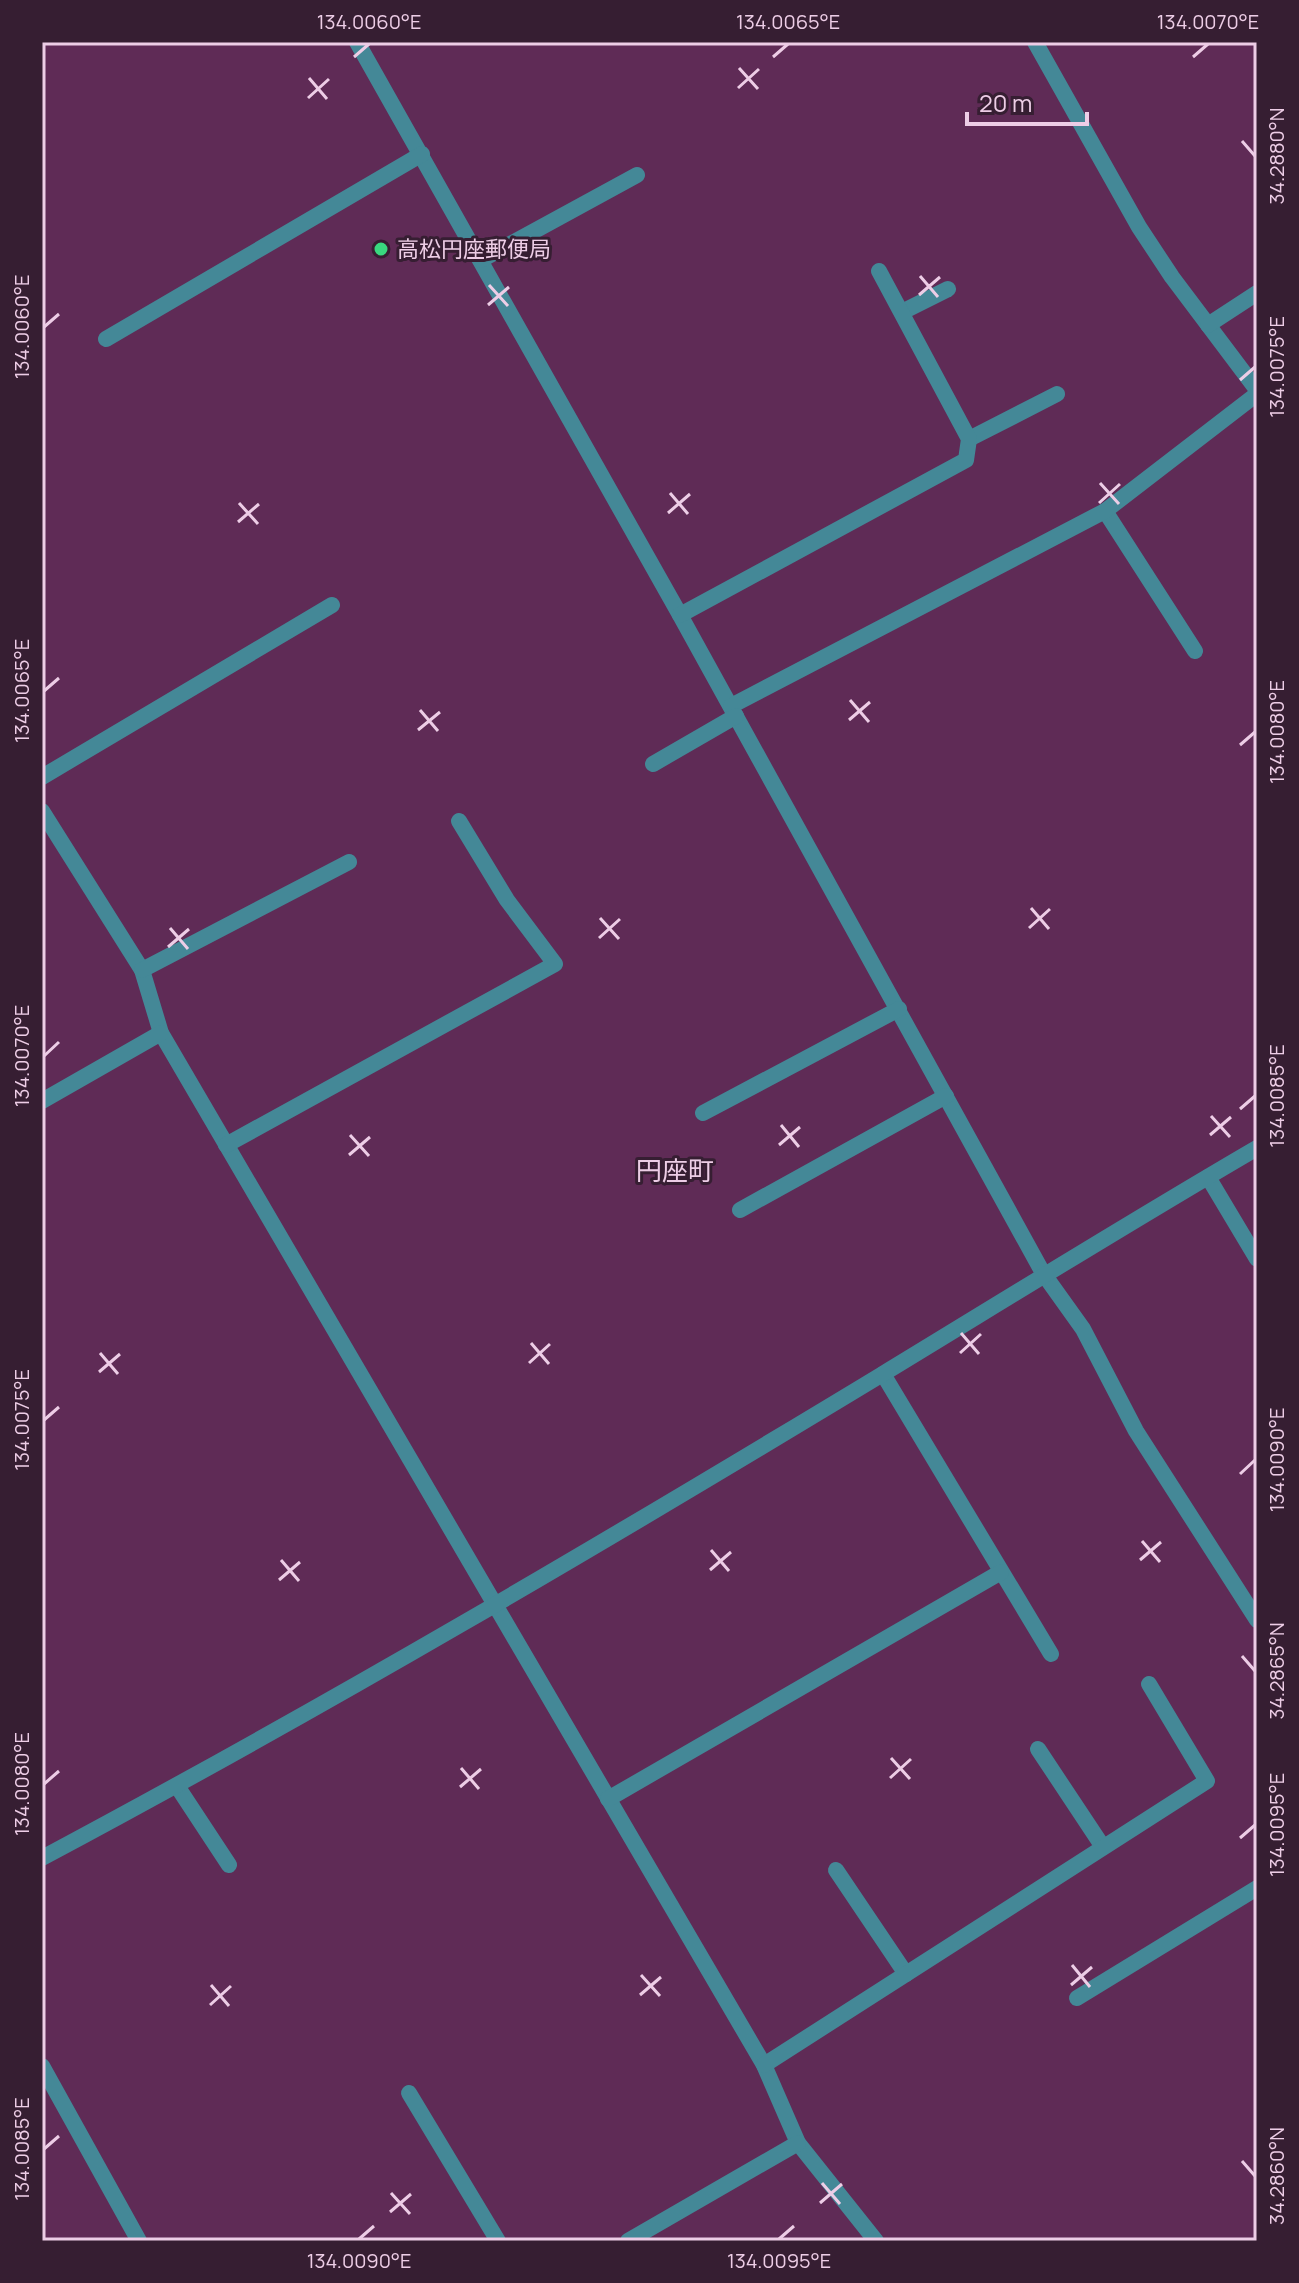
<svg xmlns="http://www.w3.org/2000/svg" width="1299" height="2283" font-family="Manrope,'Noto Sans JP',sans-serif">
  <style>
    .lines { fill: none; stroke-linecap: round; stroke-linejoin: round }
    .street { stroke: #448897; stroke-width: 16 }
    .ticks { fill: none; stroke: #edcde6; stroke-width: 3 }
    .poi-dot { fill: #39d87f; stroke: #361e32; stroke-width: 3 }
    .labels { text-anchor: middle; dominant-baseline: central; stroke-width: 6; stroke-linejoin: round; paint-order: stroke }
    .poi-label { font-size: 22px; fill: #edcde6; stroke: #361e32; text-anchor: start }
    .quarter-label { font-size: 26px; fill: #edcde6; stroke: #361e32 }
    .neatline { fill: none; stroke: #edcde6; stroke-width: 3 }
    .ticks-label { font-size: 20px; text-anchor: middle; fill: #edcde6 }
  </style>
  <rect width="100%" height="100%" fill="#5f2b56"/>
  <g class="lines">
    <!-- street -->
    <g class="street">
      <polyline points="357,42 680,615 1043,1273 1083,1329 1136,1431 1257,1620"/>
      <polyline points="1035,42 1139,227 1172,277 1257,390"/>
      <polyline points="481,260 637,175"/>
      <polyline points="902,312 948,289"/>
      <polyline points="1208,325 1257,293"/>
      <polyline points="106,339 422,154"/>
      <polyline points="969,439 1057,394"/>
      <polyline points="1105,511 1195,651"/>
      <polyline points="680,615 966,460 969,439 879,271"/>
      <polyline points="731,706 1105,511 1257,394"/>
      <polyline points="653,764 736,716"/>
      <polyline points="42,777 332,605"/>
      <polyline points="42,811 142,970 161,1033 764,2065 798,2143 876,2241"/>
      <polyline points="142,970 349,862"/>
      <polyline points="42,1101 161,1033"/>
      <polyline points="703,1113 899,1009"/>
      <polyline points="226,1145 555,964 507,900 459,821"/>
      <polyline points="1208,1177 1257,1259"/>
      <polyline points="740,1210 946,1096"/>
      <polyline points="883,1374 1051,1654"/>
      <polyline points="1038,1749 1103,1847"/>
      <polyline points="177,1786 229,1865"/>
      <polyline points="608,1799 1001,1572"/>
      <path d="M42,1858C327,1706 605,1542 881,1375C1006,1299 1130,1222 1257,1148"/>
      <polyline points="836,1870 906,1974"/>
      <polyline points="1077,1998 1257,1888"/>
      <polyline points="764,2065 1207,1781 1149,1684"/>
      <polyline points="42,2066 139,2241"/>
      <polyline points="409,2093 498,2241"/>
      <polyline points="628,2241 798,2143"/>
    </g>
  </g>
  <!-- ticks -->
  <path class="ticks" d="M354,57L369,44M773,57L788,44M1193,57L1208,44M739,68L758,89M309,78L327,99M738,88L759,69M308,98L329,79M1242,141L1255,156M920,276L938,297M489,285L508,306M919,295L940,277M488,305L509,287M44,327L59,314M1240,380L1255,367M1100,483L1119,504M670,493L688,514M239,503L258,524M1099,503L1120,484M668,513L690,494M238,522L259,504M44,691L59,678M850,700L869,722M420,710L438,731M849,720L870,702M418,730L440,712M1240,745L1255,732M1031,908L1049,929M600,918L619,939M170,928L188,949M1029,928L1050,909M599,938L620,919M168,947L189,929M44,1056L59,1042M1240,1109L1255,1096M1211,1116L1230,1137M781,1125L799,1147M350,1135L369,1156M1210,1135L1231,1117M779,1145L800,1127M349,1155L370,1137M961,1333L979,1354M531,1343L549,1364M100,1353L118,1374M960,1353L981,1334M529,1363L550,1344M99,1372L120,1354M44,1420L59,1407M1240,1474L1255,1460M1142,1541L1160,1562M711,1550L729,1571M281,1560L299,1581M1140,1560L1161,1542M710,1570L731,1552M279,1580L300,1562M1242,1656L1255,1671M891,1758L910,1779M461,1768L479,1789M890,1778L911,1759M44,1784L59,1771M460,1787L481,1769M1240,1838L1255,1825M1072,1965L1090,1987M641,1975L660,1996M211,1985L229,2006M1071,1985L1092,1967M640,1995L661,1977M210,2005L231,1986M44,2149L59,2136M1242,2161L1255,2176M822,2183L840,2204M391,2193L410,2214M820,2203L842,2184M390,2212L411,2194M359,2239L374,2226M779,2239L794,2226"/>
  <!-- markers -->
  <circle class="poi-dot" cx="381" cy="249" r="8"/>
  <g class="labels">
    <!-- poi labels -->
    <g class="poi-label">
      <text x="397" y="249">高松円座郵便局</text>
    </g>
    <!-- quarter labels -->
    <g class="quarter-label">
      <text x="675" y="1170">円座町</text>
    </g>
  </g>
  <!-- border -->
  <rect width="1299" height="2283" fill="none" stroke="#361e32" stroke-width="88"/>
  <!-- scale -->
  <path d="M967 112v12h120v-12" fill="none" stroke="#edcde6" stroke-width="4"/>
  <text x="979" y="112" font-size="24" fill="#edcde6" stroke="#361e32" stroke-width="6" paint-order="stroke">20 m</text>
  <rect x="44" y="44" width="1211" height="2195" class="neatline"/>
  <g class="ticks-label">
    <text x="369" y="29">134.0060°E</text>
    <text x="788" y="29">134.0065°E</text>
    <text x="1208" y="29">134.0070°E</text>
    <text transform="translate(1277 156) rotate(-90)" y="7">34.2880°N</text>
    <text transform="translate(22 327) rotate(-90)" y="7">134.0060°E</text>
    <text transform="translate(1277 367) rotate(-90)" y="7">134.0075°E</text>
    <text transform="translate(22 691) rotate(-90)" y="7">134.0065°E</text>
    <text transform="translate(1277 732) rotate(-90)" y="7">134.0080°E</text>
    <text transform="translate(22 1056) rotate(-90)" y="7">134.0070°E</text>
    <text transform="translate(1277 1096) rotate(-90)" y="7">134.0085°E</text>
    <text transform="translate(22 1420) rotate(-90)" y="7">134.0075°E</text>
    <text transform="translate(1277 1460) rotate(-90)" y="7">134.0090°E</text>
    <text transform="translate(1277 1671) rotate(-90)" y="7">34.2865°N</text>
    <text transform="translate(22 1784) rotate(-90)" y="7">134.0080°E</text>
    <text transform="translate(1277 1825) rotate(-90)" y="7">134.0095°E</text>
    <text transform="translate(22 2149) rotate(-90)" y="7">134.0085°E</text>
    <text transform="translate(1277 2176) rotate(-90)" y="7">34.2860°N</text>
    <text x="359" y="2268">134.0090°E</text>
    <text x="779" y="2268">134.0095°E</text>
  </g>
</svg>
